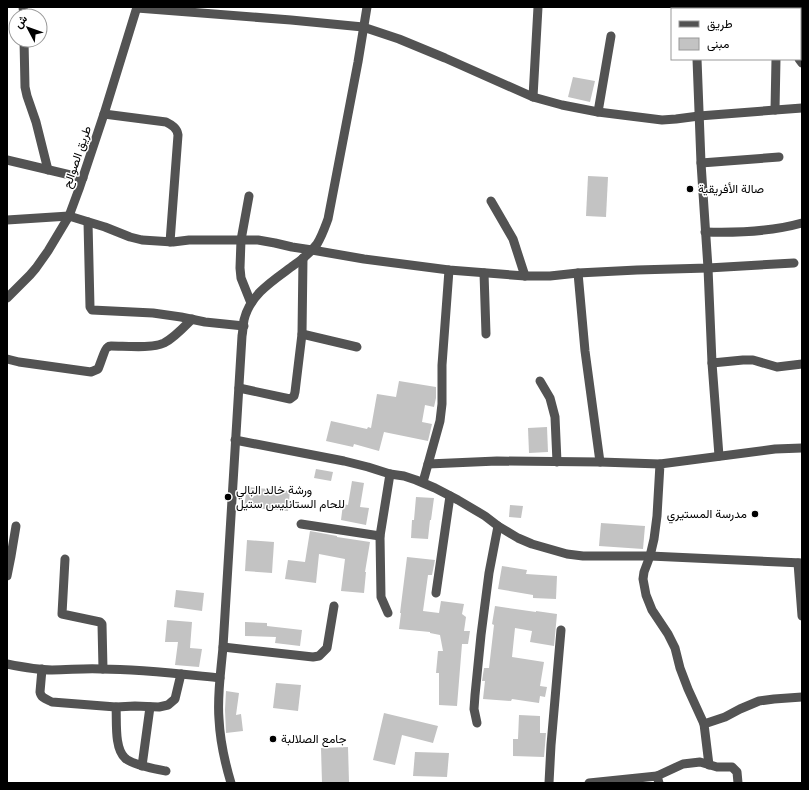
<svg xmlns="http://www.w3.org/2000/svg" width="809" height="790" font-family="'Space Grotesk',Vazirmatn,sans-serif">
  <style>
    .building { fill: #c3c3c3 }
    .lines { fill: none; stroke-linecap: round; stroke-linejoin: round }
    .minor { stroke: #535353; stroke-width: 9 }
    .poi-dot { fill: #000; stroke: #fff; stroke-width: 1.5 }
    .labels { text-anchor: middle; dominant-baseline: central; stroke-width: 3; stroke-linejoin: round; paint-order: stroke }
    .street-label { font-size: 12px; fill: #000; stroke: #fff }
    .poi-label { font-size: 12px; fill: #000; stroke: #fff; text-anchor: start }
  </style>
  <rect width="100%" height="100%" fill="#fff"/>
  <!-- building -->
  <g class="building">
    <polygon points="573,77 595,81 590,102 568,97"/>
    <polygon points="588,176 608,177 606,217 586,216"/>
    <polygon points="399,381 436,387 436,398 434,407 425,405 422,422 432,424 428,441 384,432 379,451 354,444 353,447 326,441 331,421 367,429 368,427 371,428 377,394 396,397"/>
    <polygon points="547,427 548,452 529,453 528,428"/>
    <polygon points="316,469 333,472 331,481 314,478"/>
    <polygon points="352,481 364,483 360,507 369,508 366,525 341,520 343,504 348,505"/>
    <polygon points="247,487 290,491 288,511 244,507"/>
    <polygon points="416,497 434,498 431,520 430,520 428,539 411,538 412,520 414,520"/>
    <polygon points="510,505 523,506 521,518 509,517"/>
    <polygon points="601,523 645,526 643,549 599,546"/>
    <polygon points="310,531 337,536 337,537 370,542 365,572 366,572 364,593 341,591 345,559 319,554 316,583 285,579 288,560 305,562"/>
    <polygon points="247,540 274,542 272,573 245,571"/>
    <polygon points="407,557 435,560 432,575 428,575 423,611 439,613 441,601 464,604 462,614 466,617 464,631 470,631 468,644 462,644 457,706 439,705 439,673 436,673 438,651 443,651 440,635 430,633 430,632 399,629 401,613 400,613"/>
    <polygon points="502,566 527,570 526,574 557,576 556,599 533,598 533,595 498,589"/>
    <polygon points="176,590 204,593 202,611 174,607"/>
    <polygon points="495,606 536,612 536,611 557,614 554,646 530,642 532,631 515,628 512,657 544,662 540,686 547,687 545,697 540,696 539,703 512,699 511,701 483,699 485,681 482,681 484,668 489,668 494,625 492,624"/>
    <polygon points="167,620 192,622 190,648 202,649 199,667 175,665 178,642 165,642"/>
    <polygon points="245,622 267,623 267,626 302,630 300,646 275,643 276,637 245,636"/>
    <polygon points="276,683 301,685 298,711 273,708"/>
    <polygon points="226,691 239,693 236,715 241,714 243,731 226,733 225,710"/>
    <polygon points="384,713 438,726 433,743 402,735 395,765 373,760"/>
    <polygon points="519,715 540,716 540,733 546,733 544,757 513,756 513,739 518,739"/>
    <polygon points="348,747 349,782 322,783 321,748"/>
    <polygon points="415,752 449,753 447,777 413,776"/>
  </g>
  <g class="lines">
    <!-- minor -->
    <g class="minor">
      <polyline points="23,7 24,16"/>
      <polyline points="695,7 695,9"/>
      <polyline points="137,8 291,20 363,27 399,39 445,58 533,97 562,105 598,112 662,120 676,119 699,116 802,108"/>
      <polyline points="777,9 777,7"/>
      <polyline points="24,40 25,87 27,96 36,122 48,170"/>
      <polyline points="697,59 701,163 708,268 712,363 719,456"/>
      <polyline points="799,59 802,63"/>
      <polyline points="533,97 538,7"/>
      <polyline points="775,110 776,59"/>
      <polyline points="598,112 611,36"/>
      <path d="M104,114L166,122C172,125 177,128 178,135L170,242"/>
      <polyline points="7,160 83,178"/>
      <polyline points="701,163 779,157"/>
      <polyline points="249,196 241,240 240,268 241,278 251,303"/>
      <polyline points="491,201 513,239 525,276"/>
      <polyline points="7,220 69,216 105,227 130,237 142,240 173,242 189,240 258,240 275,243 292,247 312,250 364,259 449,270 525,276 550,276 578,273 637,270 708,268 794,263"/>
      <polyline points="88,222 90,307 92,310 153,313 181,317 205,322 244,326"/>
      <path d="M705,232C737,233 770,232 802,223"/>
      <polyline points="484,273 486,334"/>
      <polyline points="578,273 585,351 600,462"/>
      <polyline points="7,298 30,275 36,268 48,251 69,216 79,189 104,114 137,7"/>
      <polyline points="302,334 357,347"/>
      <path d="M7,359L19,362L91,372L98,369C100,365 105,348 108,347C109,346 110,346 111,346C125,346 151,349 164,343C174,338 184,327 192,319"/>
      <polyline points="712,363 743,360 753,360 777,367 802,364"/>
      <polyline points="540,381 550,398 555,417 557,462"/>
      <polyline points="239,388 290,399 294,396 295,392 302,334 303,258"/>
      <polyline points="235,440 344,461 368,467 390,474 404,476 416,480 435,488 458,500 485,516 498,526 518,538 532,544 567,554 583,556 650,556 802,563"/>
      <polyline points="428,464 497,461 600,462 660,464"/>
      <polyline points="423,482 440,421 442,404 442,365 449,270"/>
      <polyline points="301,524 380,536"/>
      <polyline points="65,559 62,614 100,622 102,624 103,669"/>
      <polyline points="798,563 802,616"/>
      <polyline points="7,576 11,556 16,526"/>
      <polyline points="436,593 450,496"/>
      <polyline points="388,613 381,597 380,536 390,474"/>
      <polyline points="223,647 313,657 319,656 327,648 334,606"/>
      <path d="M7,664C22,667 37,670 52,670C69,670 85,668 101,669C141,669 181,674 220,678"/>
      <path d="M42,669L40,692C41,698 46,699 52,702L116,707L135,706L159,707L168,705L175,699L181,674"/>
      <path d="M116,707C117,721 114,748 125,758C132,765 155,769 166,771"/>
      <polyline points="477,723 474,709 475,695 481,635 489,573 498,526"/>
      <polyline points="704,724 688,689 680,668 675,648 668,634 652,610 646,595 643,579 644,572 650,556 654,539 657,516 660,464 775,449 802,448"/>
      <polyline points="709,765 704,724 725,717 740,709 759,701 774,699 802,697"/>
      <polyline points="142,766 150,707"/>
      <polyline points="657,776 683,764 700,762 717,767 732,767 737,772 738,783"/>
      <path d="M231,783C225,763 220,740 219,719C217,695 221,671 223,647L242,336C243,331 243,325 244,320C250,294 274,280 294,265C303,259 311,252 317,244C322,236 325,227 328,219L358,62L367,7"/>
      <polyline points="549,783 551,745 561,630"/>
      <polyline points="589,783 657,776 659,783"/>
    </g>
  </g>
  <!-- markers -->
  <g class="poi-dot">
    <circle cx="690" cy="189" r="4"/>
    <circle cx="228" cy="497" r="4"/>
    <circle cx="755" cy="514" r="4"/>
    <circle cx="273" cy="739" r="4"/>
  </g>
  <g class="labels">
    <!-- street labels -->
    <g class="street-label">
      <text transform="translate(77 157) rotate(-71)">طريق الصوالح</text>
    </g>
    <!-- poi labels -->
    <g class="poi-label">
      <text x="698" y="189">صالة الأفريقية</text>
      <text x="236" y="490">ورشة خالد البالي<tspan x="236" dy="14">للحام الستانليس ستيل</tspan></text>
      <text x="747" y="514" text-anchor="end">مدرسة المستيري</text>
      <text x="281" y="739">جامع الصلالبة</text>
    </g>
  </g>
  <!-- border -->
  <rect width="809" height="790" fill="none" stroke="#000000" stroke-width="16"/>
  <!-- legend -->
  <rect x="671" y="8" width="130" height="52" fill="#ffffff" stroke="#999999"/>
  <rect x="679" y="21" width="20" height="6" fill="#535353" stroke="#999999"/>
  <text x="707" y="28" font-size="12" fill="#000000">طريق</text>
  <rect x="679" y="38" width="20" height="12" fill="#c3c3c3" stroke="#999999"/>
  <text x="707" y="48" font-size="12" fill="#000000">مبنى</text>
  <!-- north arrow -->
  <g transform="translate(28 28) rotate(311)"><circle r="19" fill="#ffffff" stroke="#999999"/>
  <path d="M0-3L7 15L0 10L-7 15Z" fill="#000000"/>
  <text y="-6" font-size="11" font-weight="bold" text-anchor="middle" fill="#000000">ش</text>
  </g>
</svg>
